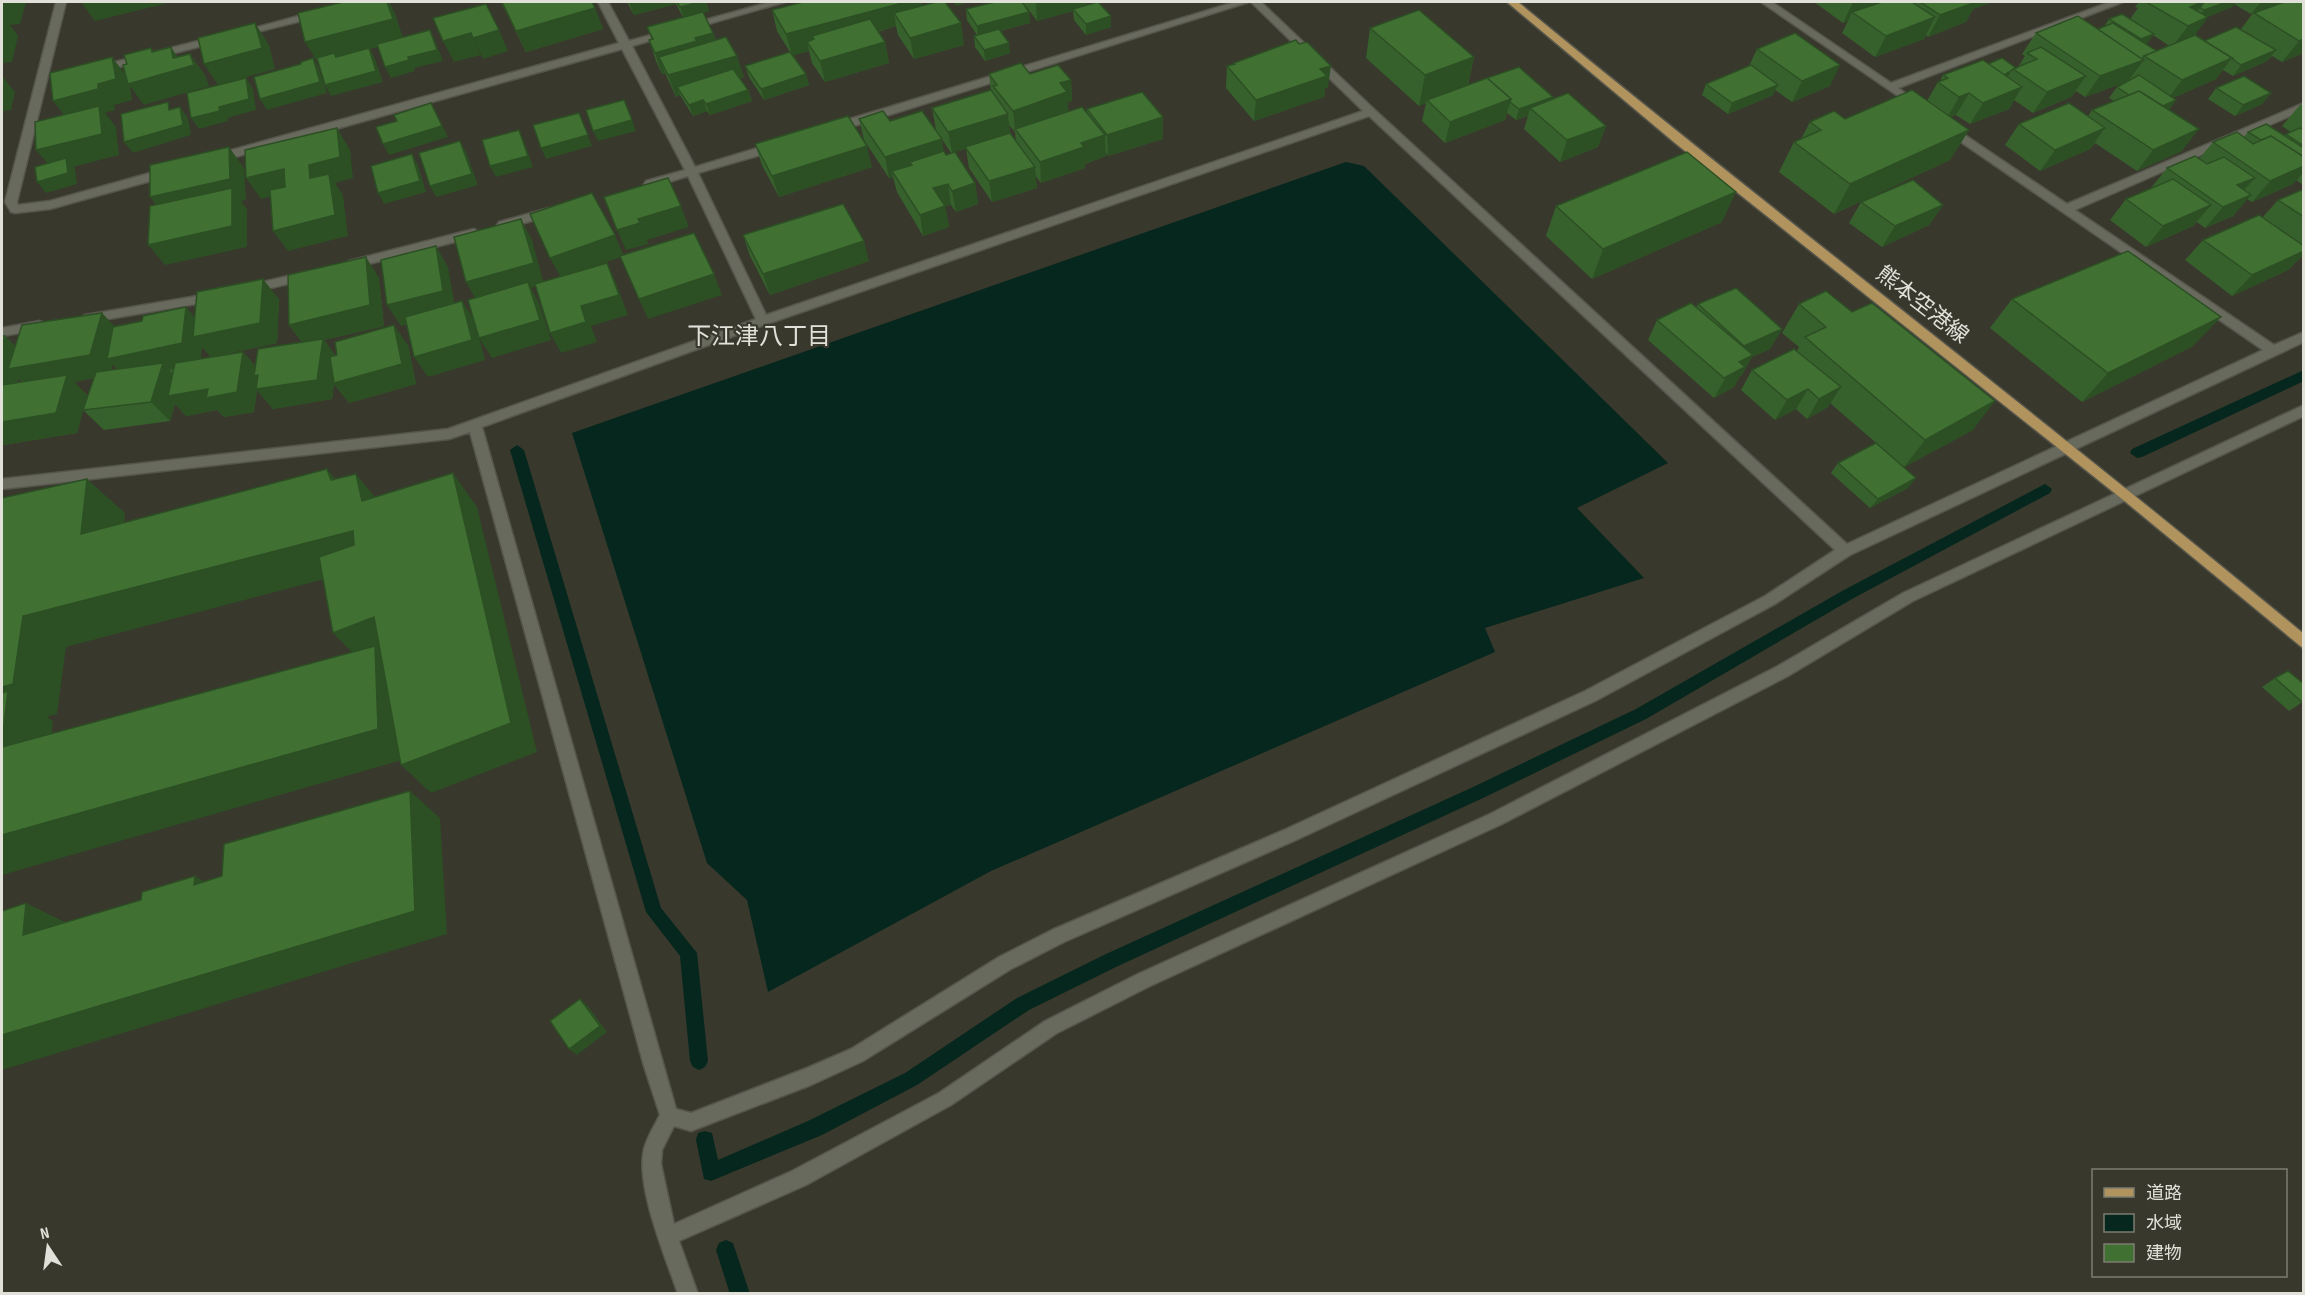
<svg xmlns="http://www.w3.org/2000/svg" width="2305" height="1295" font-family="'Sofia Sans Condensed','Noto Sans JP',sans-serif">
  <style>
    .water { fill: #06271d }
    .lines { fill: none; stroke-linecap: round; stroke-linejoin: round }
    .stream { fill: #06271d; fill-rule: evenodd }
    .minor-casing { stroke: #55554c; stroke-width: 3 }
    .major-casing { stroke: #55554c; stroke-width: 3 }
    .minor { fill: #696a5e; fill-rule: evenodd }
    .major { fill: #b0935d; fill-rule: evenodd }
    .wall { fill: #37612c; fill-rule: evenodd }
    .shaded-wall { fill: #2d4f24 }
    .building { fill: #407133; stroke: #2d4f24; stroke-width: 1.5 }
    .labels { text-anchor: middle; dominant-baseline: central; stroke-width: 4.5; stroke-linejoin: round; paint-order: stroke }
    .street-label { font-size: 22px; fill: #e1e1da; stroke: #38382d }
    .neighbourhood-label { font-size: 24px; fill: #e1e1da; stroke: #38382d }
  </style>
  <rect width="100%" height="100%" fill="#38382d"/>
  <!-- water -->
  <polygon class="water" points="1346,162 1364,166 1668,463 1577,508 1644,578 1485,628 1495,652 991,871 768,992 747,900 707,863 572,433"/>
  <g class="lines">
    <!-- stream -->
    <g class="stream">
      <polygon points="2304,370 2304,381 2142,457 2137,458 2130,453 2132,449"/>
      <polygon points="517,445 524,450 661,908 697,953 708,1061 705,1067 699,1070 693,1067 690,1061 680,956 646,912 510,450"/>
      <polygon points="2045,484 2052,489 2050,493 1852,599 1646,719 1483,798 1118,966 1029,1010 917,1085 822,1135 711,1181 704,1179 696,1140 698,1133 705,1131 712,1133 718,1160 808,1121 905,1073 1017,998 1106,954 1471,788 1636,709 1842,591"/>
      <polygon points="726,1240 733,1243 750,1294 730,1294 716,1250 719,1243"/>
    </g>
    <defs>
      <g id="minor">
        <polygon points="56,2 66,2 17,202 18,205 50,201 168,168 174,172 172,175 50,209 15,213 11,212 5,202"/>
        <path d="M598,2H608L629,41L770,2H785L632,46L695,167L777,142L783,146L781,149L698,173L766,315L1363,111L1251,2H1261L1375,110L1847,544L2263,350L1942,129V125H1950L2067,204L2304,103V110L2075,210L2274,345L2304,332V342L1850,555L1775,604L1595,701L1296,840L1064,942L1011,969L863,1061L811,1085L691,1131L674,1126L662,1150L661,1164L674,1224L792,1171L939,1093L1045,1021L1138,974L1490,814L1778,666L1903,593L2304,405V416L1913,601L1788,676L1502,824L1150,986L1057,1033L951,1105L806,1185L679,1241L698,1294H678C666,1258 635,1186 644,1149C647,1138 654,1126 660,1115L644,1066L470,432L449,439L2,489V479L448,429L756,319L688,176L650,188L644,184L646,181L685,170L622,49L214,163L208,159L210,156L619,43ZM1369,116L1835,550L1765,596L1585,691L1284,830L1052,930L999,957L851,1049L807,1068L691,1113L676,1109L482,427L767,324Z"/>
        <polygon points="1235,2 1249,2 838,131 834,132 828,128 830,125"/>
        <polygon points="1761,2 1772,2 1891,83 2110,2 2123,2 1898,88 1921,104 1923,106 1917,109"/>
        <polygon points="317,11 321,12 321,16 241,36 236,33"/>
        <polygon points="218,36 223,39 222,41 99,72 94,69 95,67"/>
        <polygon points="549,208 555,212 553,215 503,229 497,225 499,222"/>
        <polygon points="474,229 480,233 478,236 349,269 343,265 349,261"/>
        <polygon points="305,272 309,273 309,279 250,293 244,289 250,285"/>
        <polygon points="215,293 219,294 221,297 219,300 85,323 79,319 85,315"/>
        <polygon points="40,321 44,323 46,326 44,329 2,336 2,328"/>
      </g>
      <path id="major" d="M1507,2H1518C1777,215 2045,419 2304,634V649L2122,499L1675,143Z"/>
    </defs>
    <!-- minor casing -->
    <use href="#minor" class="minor-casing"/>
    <!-- major casing -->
    <use href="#major" class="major-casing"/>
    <!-- minor -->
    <use href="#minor" class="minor"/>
    <!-- major -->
    <use href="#major" class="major"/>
  </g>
  <!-- wall -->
  <g class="wall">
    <polygon points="501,2 592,2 603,29 526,52"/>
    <polygon points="627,2 706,2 709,11 703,13 716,40 744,77 740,78 748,90 752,101 710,115 707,111 693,116 680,95 676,97 665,73 662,74 656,61 649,40 651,39 647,27 683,17 676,4 634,15"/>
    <polygon points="803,2 921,2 922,5 964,45 914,59 898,35 896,26 878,32 885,42 889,63 825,82 812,63 809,51 793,55 806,74 809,85 764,100 749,77 745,66 790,52 777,31 772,10"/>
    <polygon points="992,2 1087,2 1087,4 1111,27 1086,35 1074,20 1073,11 1037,21 1026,6 1029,12 1030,23 1000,31 1010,53 985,61 975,47 974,36 977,35 967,20 966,9 992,3"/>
    <polygon points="1814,2 1992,2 1973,9 1966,22 1928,37 1926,35 1924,39 1875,57 1842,33 1848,21 1843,23"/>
    <path d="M2139,2H2281L2280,3L2304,2V53L2282,62L2272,56L2267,61L2233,76L2223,70L2216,79L2173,98L2176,100L2169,110L2182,151L2137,171L2095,143L2090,149L2040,171L2005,145L2019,124L2088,116L2092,110L2114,101L2109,98L2117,87L2126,82L2085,97L2076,91L2071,97L2033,113L2014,100L2009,109L1970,124L1956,115L1950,117L1969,130L1950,160L1834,214L1779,172L1794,142L1801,139L1810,122L1845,119L1927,101L1938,82L1940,81L1943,75L1988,64L2016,68L2018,67L2025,56L2022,54L2036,33L2098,29L2104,27L2109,19H2130L2138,8L2135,7ZM2234,4L2251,14L2253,13L2241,29L2204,41L2195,35L2207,17L2232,7ZM2153,35L2168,45L2170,46L2157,51L2146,44Z"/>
    <polygon points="1370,28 1474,57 1468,85 1552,99 1606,126 1598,147 1560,162 1524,129 1528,116 1516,120 1507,113 1505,120 1445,143 1422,121 1426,103 1419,106 1366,58"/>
    <polygon points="1757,49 1830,86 1792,102 1775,90 1773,95 1728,114 1702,95 1706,84 1749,66"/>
    <polygon points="1234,63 1328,87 1325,88 1324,97 1254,121 1226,88 1227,66 1233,65"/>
    <path d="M989,74H1030L1071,80L1072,101L1068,102V112L1087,113V109L1163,139L1108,156L1106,153V156L1085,164V168L1041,183L1035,175L1037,188L992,202L969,168L966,149L955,152L975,183L978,204L956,212L951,205L945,206L949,227L923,236L897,192L893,177L889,178L864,140L859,119L890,121L946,155L951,153L936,130L932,108L991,91ZM1009,125L1015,132L1016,141L1010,133Z"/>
    <polygon points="2216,88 2271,93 2262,104 2235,116 2208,99"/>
    <polygon points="2304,104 2303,185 2296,180 2293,184 2252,202 2247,199 2233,216 2205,228 2197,222 2193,226 2146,247 2110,220 2126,199 2151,188 2167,168 2199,159 2213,142 2244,137 2248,132 2284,136 2291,132 2282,126 2300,105"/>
    <polygon points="755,144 872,167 779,197 762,165"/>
    <polygon points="2304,189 2304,254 2288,270 2232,296 2185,260 2203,240 2262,218 2278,200"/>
    <polygon points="1861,202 1943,205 1929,225 1882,247 1849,223"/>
    <polygon points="1556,206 1722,222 1592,279 1546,236"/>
    <polygon points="743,235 869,261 770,295 750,256"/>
    <path d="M379,278L384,326L324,340L335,355L408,345L416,384L349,403L334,384L332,399L273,409L257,390L254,412L224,417L217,410L186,416L175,404L170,421L104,430L83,410L94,378L74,382L87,395L77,433L3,445L5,336L15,346L102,313L114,327L195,317L279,299L277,343L211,357L202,347L200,359L243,352L255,366L302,342L289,325ZM113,364L117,369L111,370ZM18,378L22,382L17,383Z"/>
    <polygon points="2012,299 2193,346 2082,402 1990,328"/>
    <polygon points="1698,304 1782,329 1770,349 1752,357 1742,375 1740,376 1734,387 1714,398 1648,340 1657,320 1696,308"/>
    <polygon points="1799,304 1973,430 1904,467 1830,403 1828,407 1807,419 1796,409 1775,420 1741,390 1752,370 1797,351 1799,347 1782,333"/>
    <polygon points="1838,463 1908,488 1870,508 1831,473"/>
    <polygon points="2275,678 2304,701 2289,711 2262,687"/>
  </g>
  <!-- shaded-wall -->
  <g class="shaded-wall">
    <polygon points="3,2 26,2 20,24 10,25 18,36 12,62 2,63 2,3"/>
    <polygon points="81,2 172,2 95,21"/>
    <polygon points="387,2 389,2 395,13 404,41 370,49 375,59 383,82 331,96 325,85 337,58 318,63 305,42"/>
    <polygon points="629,2 675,2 676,4 634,15"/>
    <polygon points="700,2 706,2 709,11 684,18 680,7"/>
    <polygon points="906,2 921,2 924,19 894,13 896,26 817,49 814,39 812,36 815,49 807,42 809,51 792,56 786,34"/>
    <polygon points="955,2 971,2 955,6"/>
    <polygon points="1036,2 1087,2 1087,7 1073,9 1073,11 1037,21"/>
    <polygon points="1853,2 1892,2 1852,12 1848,21 1843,23"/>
    <polygon points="1972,2 1992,2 1973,9 1966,22 1928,37 1940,15"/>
    <polygon points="2202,2 2204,2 2190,21 2190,7"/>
    <polygon points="2227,2 2236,2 2232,7 2196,21 2204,10"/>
    <polygon points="2264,2 2281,2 2280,3 2251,14 2260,3"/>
    <polygon points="595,8 603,29 526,52 516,31"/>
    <polygon points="1029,12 1030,23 978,36 977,26"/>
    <polygon points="1111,16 1111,27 1086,35 1086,24"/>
    <polygon points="1935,17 1924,39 1875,57 1886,36"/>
    <polygon points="2208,17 2192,39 2172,47 2188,26"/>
    <polygon points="255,23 269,45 275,69 218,85 204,64"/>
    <polygon points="961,23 964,45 914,59 910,38"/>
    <polygon points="430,30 435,41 443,61 414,68 415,71 391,78 385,67 408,57"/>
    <polygon points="499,30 508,51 483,59 473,38"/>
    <polygon points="471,33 481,55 454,62 443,41"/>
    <polygon points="713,33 720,54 659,57 665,73 662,74 655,53 695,38"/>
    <polygon points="2154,34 2146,45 2133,50 2141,39"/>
    <polygon points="2304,39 2304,53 2282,62 2299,41"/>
    <polygon points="885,42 889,63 825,82 820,61"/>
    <polygon points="1009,43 1010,53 985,61 984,50"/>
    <polygon points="171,47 185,68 190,54 205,75 209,86 144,105 130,86 132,100 114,105 115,110 105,113 116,127 119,155 73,167 75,169 77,184 46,193 37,182 54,171 36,150 70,122 53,101 98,84 112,57 128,78 152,52 151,48 166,70 173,58"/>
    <polygon points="2276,50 2267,61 2233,76 2241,65"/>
    <polygon points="737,56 744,77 683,95 677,87 680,95 676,97 668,75"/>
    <polygon points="1474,57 1467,87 1427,100 1426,103 1419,106 1425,75"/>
    <polygon points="313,58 319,69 327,93 267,110 260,99"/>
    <polygon points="2232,58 2216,79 2166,101 2182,80"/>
    <polygon points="2144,60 2128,81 2085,97 2100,76"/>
    <polygon points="1840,65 1830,86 1792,102 1802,81"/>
    <polygon points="1331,66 1328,87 1325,88 1324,97 1254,121 1256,100 1320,69"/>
    <polygon points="2011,71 2005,82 2002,75"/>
    <polygon points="806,74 809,85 764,100 761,89"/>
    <polygon points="2,76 15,92 11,110 2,111"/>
    <polygon points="2086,76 2071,97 2033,113 2047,92"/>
    <polygon points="246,78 253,89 256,110 227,118 228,121 199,129 191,118 219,107"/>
    <polygon points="1071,80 1072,101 1068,102 1069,114 1015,129 1013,111 1060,83"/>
    <polygon points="1778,85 1773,95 1728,114 1732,103"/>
    <polygon points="2022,87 2009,109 1970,124 1983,103"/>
    <polygon points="748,90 752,101 710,115 706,104"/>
    <polygon points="1969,93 1956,115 1947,118 1959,97"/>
    <polygon points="2271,93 2262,104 2235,116 2243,105"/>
    <polygon points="1553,97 1549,107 1530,108 1528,116 1516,120 1519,109"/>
    <polygon points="1511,99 1505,120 1445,143 1450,122"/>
    <polygon points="703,100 707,111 693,116 689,105"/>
    <polygon points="2176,100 2168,111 2155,110"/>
    <polygon points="431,103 448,137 389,155 383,144"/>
    <polygon points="180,107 188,118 191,135 133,153 124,142"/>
    <polygon points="579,113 592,146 546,159 541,148"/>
    <polygon points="1008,114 1010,135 965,147 966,149 952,153 948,132"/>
    <polygon points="1163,117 1163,139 1108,156 1107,135"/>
    <polygon points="632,120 636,131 598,141 593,131"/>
    <polygon points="1606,126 1598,147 1560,162 1567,140"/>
    <polygon points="337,128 350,150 353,178 335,183 343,195 348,236 288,251 273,231 310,178 309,165"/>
    <polygon points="2105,128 2090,149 2040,171 2055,150"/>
    <polygon points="2199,129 2182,151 2137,171 2153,150"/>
    <polygon points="519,130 524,141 533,167 496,177 490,166"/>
    <polygon points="1969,130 1950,160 1834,214 1850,184"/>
    <polygon points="1105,135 1106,156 1085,164 1085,168 1041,183 1040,162 1081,143"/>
    <polygon points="942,139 945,160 912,165 910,162 912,171 892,171 893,177 889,178 885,157"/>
    <polygon points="460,141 466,152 478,185 436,197 430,186"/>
    <polygon points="867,146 872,167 779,197 772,176"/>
    <polygon points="229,147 244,168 246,200 241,201 247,209 247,247 165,265 148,245 166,218 150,197"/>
    <polygon points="412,154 418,165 426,192 384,204 378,193"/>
    <polygon points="2304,166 2304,172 2293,184 2252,202 2270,181"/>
    <polygon points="1035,167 1037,188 992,202 989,181"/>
    <polygon points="284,169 298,190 261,199 246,178"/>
    <polygon points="2255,178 2236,199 2219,206 2237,185"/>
    <polygon points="975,183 978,204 956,212 952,191"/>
    <polygon points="948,184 951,205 945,206 949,227 923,236 920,215 933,188"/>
    <polygon points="1736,192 1722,222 1592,279 1603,249"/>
    <polygon points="2251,195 2233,216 2205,228 2223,207"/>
    <polygon points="1943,205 1929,225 1882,247 1895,226"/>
    <polygon points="2211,205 2193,226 2146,247 2163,226"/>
    <polygon points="681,206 689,227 647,240 649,244 626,250 617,230 638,219"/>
    <polygon points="521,219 532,240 544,284 531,288 539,303 551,340 492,358 479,338 478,303 466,282"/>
    <polygon points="615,235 624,256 561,278 550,258"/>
    <polygon points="864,241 869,261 770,295 763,274"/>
    <polygon points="436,246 448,267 456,312 401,326 387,305"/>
    <polygon points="2304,251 2304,254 2288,270 2232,296 2252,275"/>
    <polygon points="366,257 379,278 384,326 324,340 338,359 394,325 408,345 416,384 349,403 334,384 332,399 273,409 257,390 254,412 224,417 217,410 186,416 175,404 170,421 113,364 110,375 74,382 87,395 77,433 3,445 2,444 2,422 30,389 18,378 13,395 2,397 2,345 5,336 25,356 102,313 121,333 186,307 204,328 263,279 279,299 277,343 211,357 202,347 200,364 169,370 181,383 243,352 260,372 305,345 289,325"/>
    <polygon points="607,263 616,283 628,315 591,326 597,342 561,353 550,333 581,306"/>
    <polygon points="714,274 722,295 648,319 639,299"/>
    <polygon points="462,301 475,321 485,360 428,377 414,357"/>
    <polygon points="2221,317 2193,346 2082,402 2108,373"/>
    <polygon points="1782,329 1770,349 1752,357 1742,375 1740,376 1734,387 1714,398 1744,346"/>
    <polygon points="1841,387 1828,407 1807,419 1819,399"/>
    <polygon points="1808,389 1796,409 1775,420 1787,400"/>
    <polygon points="1995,401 1973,430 1904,467 1925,440"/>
    <polygon points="327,469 356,504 331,480"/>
    <polygon points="453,473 477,507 537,752 431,793 401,765"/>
    <polygon points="356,474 384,508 362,501"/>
    <polygon points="1916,478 1908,488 1870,508 1878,499"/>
    <polygon points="87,479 125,513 120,567 81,534"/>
    <polygon points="353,531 382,564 66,647 57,714 47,717 53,721 47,775 2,748 2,687 23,616"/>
    <polygon points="374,617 409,758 2,875 2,835 364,664 333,633"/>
    <polygon points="410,791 440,818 447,934 2,1070 2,1035"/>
    <polygon points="195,876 236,900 194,885"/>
    <polygon points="26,903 75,927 23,935"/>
    <polygon points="580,999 587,1005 607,1032 577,1055 569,1049"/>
  </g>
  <!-- building -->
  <g class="building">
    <polygon points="343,2 387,2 393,19 305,42 298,13"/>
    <polygon points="502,2 592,2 595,8 516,31"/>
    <polygon points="677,2 700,2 680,7"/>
    <polygon points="803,2 906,2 786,34 772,10"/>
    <polygon points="936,2 945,2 961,23 910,38 894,13"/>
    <polygon points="995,2 1022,2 1029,12 977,26 966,9"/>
    <polygon points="1098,2 1111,16 1086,24 1073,9"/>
    <polygon points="1882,2 1912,2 1935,17 1886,36 1852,12"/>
    <polygon points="1920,2 1976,2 1940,15"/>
    <polygon points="2146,2 2202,2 2190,7 2208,17 2188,26"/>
    <polygon points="2204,2 2227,2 2204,10 2200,8"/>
    <polygon points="2284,2 2304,2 2304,39 2299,41 2254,13"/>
    <polygon points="486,4 499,30 473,38 471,33 443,41 433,18"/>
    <polygon points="1419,10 1474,57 1425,75 1370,28"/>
    <polygon points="703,12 713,33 695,38 697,41 655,53 649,40 653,39 647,27"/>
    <polygon points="2122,14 2154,34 2141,39 2109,19"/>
    <polygon points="2078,16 2144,60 2100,76 2036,33"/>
    <polygon points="870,19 885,42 820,61 807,42 814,39 812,36"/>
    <polygon points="255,23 262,48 204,64 198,38"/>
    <polygon points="2113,23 2157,51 2144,56 2142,59 2098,29"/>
    <polygon points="2236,27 2276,50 2241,65 2231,58 2232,58 2204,41"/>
    <polygon points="999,29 1009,43 984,50 974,36"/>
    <polygon points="430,30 437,50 408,57 409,60 385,67 377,44"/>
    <polygon points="1795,33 1840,65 1802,81 1757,49"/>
    <polygon points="2195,35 2232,58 2182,80 2144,56"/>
    <polygon points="726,37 737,56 668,75 659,57"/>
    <polygon points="1296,40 1299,44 1307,42 1331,66 1320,69 1327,76 1256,100 1227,66 1235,64 1234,63"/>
    <polygon points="171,47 173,58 190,54 194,65 128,84 123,65 127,64 124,55 151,48 152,52"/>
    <polygon points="2041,47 2086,76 2047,92 2013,69 2037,59 2027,53"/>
    <polygon points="369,48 376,71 325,85 317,58 334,53 336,57"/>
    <polygon points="790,52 806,74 761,89 745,66"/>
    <polygon points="112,57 116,79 98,84 98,89 53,101 50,73"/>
    <polygon points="313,58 320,82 260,99 254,77 301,64 301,62"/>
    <polygon points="2002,58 2016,68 2013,69 2011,71 2004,75 1988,64"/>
    <polygon points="1983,60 2022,87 1983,103 1969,93 1959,97 1938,82 1948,78 1943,75"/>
    <polygon points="1021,63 1030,74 1058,65 1071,80 1060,83 1067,92 1013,111 993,86 997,85 989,74"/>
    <polygon points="1751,65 1778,85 1732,103 1706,84"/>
    <polygon points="1519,67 1553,97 1519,109 1510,102 1511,99 1487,78"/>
    <polygon points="733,69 748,90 706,104 703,100 689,105 677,87"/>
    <polygon points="2139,75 2176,100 2163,106 2139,91 2129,95 2117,87"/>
    <polygon points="2244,76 2271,93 2243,105 2216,88"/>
    <polygon points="246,78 249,99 219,107 220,111 191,118 187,93"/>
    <polygon points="1487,78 1511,99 1450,122 1427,100"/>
    <polygon points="991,90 1008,114 948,132 932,108"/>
    <polygon points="1912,90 1969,130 1850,184 1794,142 1821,130 1810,122 1834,111 1845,119"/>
    <polygon points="2139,91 2199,129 2153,150 2092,110"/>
    <polygon points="1142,92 1163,117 1107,135 1087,109"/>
    <polygon points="1568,93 1606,126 1567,140 1530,108"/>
    <polygon points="624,100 632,120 593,131 586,110"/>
    <polygon points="168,102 169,110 180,107 183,125 124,142 121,114"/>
    <polygon points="431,103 442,126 383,144 376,127 397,121 394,115"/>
    <polygon points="2069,103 2105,128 2055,150 2019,124"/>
    <polygon points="99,106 102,134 36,150 35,122"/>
    <polygon points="1082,107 1105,135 1081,143 1084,147 1040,162 1015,129"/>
    <polygon points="883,111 890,121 922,111 942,139 885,157 859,119"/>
    <polygon points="579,113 588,135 541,148 533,125"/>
    <polygon points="848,116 867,146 772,176 755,144"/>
    <polygon points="2266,124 2304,148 2304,157 2271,136 2261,140 2248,132"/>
    <polygon points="337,128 340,157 309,165 310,178 329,174 335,215 273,231 270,190 285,187 284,169 246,178 245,150"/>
    <polygon points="2300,128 2304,130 2304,146 2286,134"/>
    <polygon points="519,130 528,156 490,166 482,140"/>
    <polygon points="2237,132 2253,144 2271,136 2304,157 2304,166 2270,181 2213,142"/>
    <polygon points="1010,133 1035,167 989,181 965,147"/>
    <polygon points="460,141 472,174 430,186 419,153"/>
    <polygon points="229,147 230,179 150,197 150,165"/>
    <polygon points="944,151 946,155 955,152 975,183 952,191 948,184 933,188 945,206 920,215 892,171 912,165 910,162"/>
    <polygon points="1687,152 1736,192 1603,249 1556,206"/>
    <polygon points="412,154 420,181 378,193 371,166"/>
    <polygon points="2195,156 2207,164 2224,157 2255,178 2237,185 2251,195 2223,207 2167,168"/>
    <polygon points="66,158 68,173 37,182 35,167"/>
    <polygon points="668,178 681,206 638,219 640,223 617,230 604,197"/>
    <polygon points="2173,179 2211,205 2163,226 2126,199"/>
    <polygon points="1913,180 1943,205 1895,226 1861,202"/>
    <polygon points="232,188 232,226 148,245 150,206"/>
    <polygon points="2304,189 2304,217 2278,200"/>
    <polygon points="592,193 615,235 550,258 530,214"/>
    <polygon points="843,204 864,241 763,274 743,235"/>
    <polygon points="2259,215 2304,246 2304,251 2252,275 2203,240"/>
    <polygon points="521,219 534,263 466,282 454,237"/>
    <polygon points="694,233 714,274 639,299 620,256"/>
    <polygon points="436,246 443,291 387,305 381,260"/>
    <polygon points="2128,251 2221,317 2108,373 2012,299"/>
    <polygon points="366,257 370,305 289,325 288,275"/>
    <polygon points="607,263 619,295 581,306 586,322 550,333 535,284"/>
    <polygon points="263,279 260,323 193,337 197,292"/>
    <polygon points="528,282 540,320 479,338 468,300"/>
    <polygon points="1736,288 1782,329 1744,346 1698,304"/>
    <polygon points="1826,291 1852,312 1872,303 1995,401 1925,440 1805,337 1826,327 1799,304"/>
    <polygon points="462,301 472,340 414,357 405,317"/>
    <polygon points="1691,303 1753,355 1739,362 1745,367 1724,378 1657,320"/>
    <polygon points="186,307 182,343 107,359 113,327 142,321 143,316"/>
    <polygon points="102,313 90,355 8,369 22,325"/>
    <polygon points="394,325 402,364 334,383 330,357 337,355 335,342"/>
    <polygon points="2,336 5,336 2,345"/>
    <polygon points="323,339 317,380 256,389 258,375 254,376 258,349"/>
    <polygon points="1794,349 1841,387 1819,399 1808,389 1787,400 1752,370"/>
    <polygon points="243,352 237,392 206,398 208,389 168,396 175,363"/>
    <polygon points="163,363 151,402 83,410 96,372"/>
    <polygon points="67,375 56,413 2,422 2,385"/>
    <polygon points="1876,443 1916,478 1878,499 1838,463"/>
    <polygon points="327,469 331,480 356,474 362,501 453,473 511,723 401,765 374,617 333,633 319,557 354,545 353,531 23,616 13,684 2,687 2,498 87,479 81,534"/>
    <polygon points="375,646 378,729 2,835 2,747"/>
    <polygon points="2288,671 2304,684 2304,701 2302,702 2275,678"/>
    <polygon points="8,691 2,740 2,693"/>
    <polygon points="410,791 415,911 2,1035 2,911 26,903 23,935 141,900 142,892 195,876 194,885 222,876 224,844"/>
    <polygon points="580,999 600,1026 569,1049 550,1021"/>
  </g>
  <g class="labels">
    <!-- street labels -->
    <g class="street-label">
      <text transform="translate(1922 305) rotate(38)">熊本空港線</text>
    </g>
    <!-- neighbourhood labels -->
    <g class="neighbourhood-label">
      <text x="759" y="336">下江津八丁目</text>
    </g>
  </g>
  <!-- border -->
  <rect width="2305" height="1295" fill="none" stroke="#e1e1da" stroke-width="6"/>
  <!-- legend -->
  <rect x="2092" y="1169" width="195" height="108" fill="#38382d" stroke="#7c7c72" stroke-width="1.5"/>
  <rect x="2104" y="1188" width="30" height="9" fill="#b0935d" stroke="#7c7c72" stroke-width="1.5"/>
  <text x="2146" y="1199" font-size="18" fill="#e1e1da">道路</text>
  <rect x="2104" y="1214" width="30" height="18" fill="#06271d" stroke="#7c7c72" stroke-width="1.5"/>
  <text x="2146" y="1229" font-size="18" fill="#e1e1da">水域</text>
  <rect x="2104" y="1244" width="30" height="18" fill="#407133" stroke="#7c7c72" stroke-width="1.5"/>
  <text x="2146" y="1259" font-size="18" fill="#e1e1da">建物</text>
  <!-- north arrow -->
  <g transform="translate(48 1247) rotate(347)" stroke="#38382d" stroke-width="4.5" paint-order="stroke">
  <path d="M0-4.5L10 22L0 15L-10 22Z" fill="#e1e1da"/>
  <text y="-9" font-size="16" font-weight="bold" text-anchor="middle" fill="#e1e1da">N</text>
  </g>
</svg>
